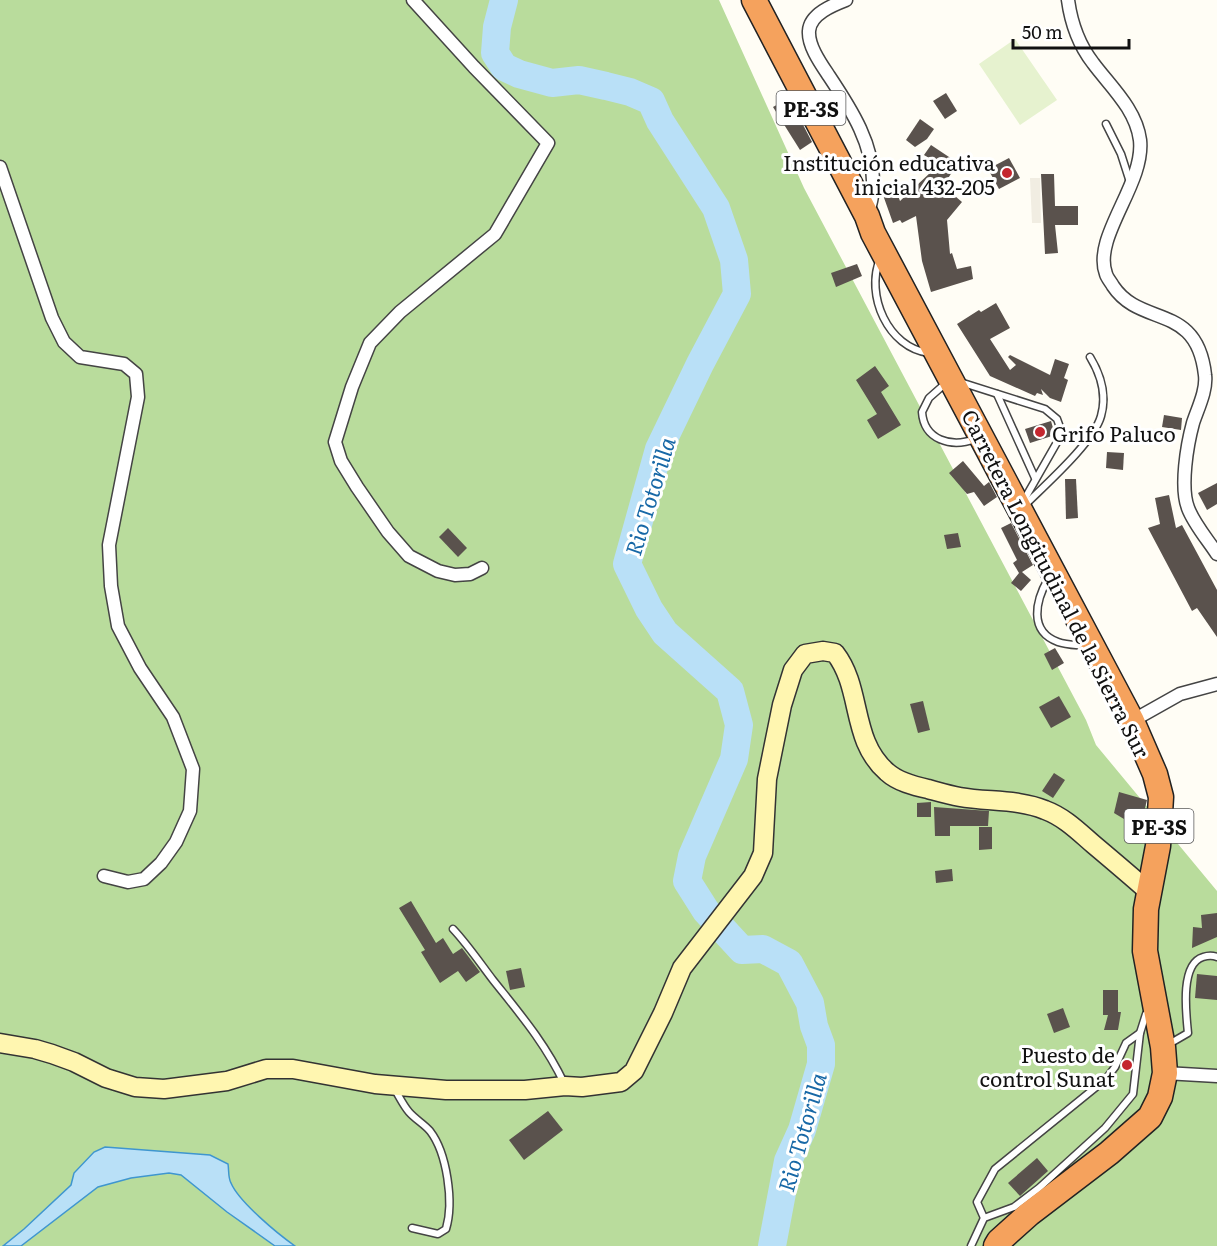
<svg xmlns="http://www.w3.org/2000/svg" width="1217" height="1246" font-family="Literata,serif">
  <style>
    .forest { fill: #b9dc9c }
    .pitch { fill: #e6f2cf }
    .plaza { fill: #f1ede2 }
    .water { fill: #b9e0f7; stroke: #3f96cf; stroke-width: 1.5 }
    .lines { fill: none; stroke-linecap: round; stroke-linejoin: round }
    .river { stroke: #b9e0f7; stroke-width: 28 }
    .building { fill: #5a524d }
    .lane-casing { stroke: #444; stroke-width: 9 }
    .street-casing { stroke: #444; stroke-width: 15 }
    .secondary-casing { stroke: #333; stroke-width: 21 }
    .highway-casing { stroke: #222; stroke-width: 27 }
    .lane { stroke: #fff; stroke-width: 6 }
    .street { stroke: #fff; stroke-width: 12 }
    .secondary { stroke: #fff6b0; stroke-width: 18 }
    .highway { stroke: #f5a25d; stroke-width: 24 }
    .poi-dot { fill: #c4262e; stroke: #fff; stroke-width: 2 }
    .labels { text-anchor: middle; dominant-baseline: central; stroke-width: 6; stroke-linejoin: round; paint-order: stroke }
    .shield { fill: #fff; stroke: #585858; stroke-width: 1.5 }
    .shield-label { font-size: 20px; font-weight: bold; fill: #111 }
    .poi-label { font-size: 21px; fill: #111; stroke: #fff; text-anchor: end }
    .street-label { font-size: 21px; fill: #111; stroke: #fff }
    .water-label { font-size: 22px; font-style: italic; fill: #1768a6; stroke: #fff }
  </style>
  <rect width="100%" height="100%" fill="#fffdf5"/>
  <!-- forest -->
  <polygon class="forest" points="0,0 719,0 804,188 1086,720 1096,745 1217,891 1217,1246 0,1246"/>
  <!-- pitch -->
  <polygon class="pitch" points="1015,39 1057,100 1020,125 979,64"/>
  <!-- plaza -->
  <polygon class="plaza" points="1030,178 1040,178 1041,223 1032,223"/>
  <!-- water -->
  <path class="water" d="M105,1147L210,1155L228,1164C229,1170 228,1178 231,1183C239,1202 278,1234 295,1246H275L227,1212L181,1175L169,1173L131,1178L98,1187L21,1246H3L24,1229L71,1185L74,1173L94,1152Z"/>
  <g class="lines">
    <!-- river -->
    <polyline class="river" points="504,0 497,27 495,53 504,67 519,74 552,83 579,80 606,86 630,92 651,101 660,121 716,208 734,260 737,294 700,364 659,449 627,564 649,609 665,633 730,691 739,725 734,759 692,856 687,881 706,911 742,950 763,949 789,963 810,1003 814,1026 821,1045 821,1064 802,1130 788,1161 772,1246"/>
  </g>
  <!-- building -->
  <g class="building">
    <polygon points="946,93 957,111 945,119 933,101"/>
    <polygon points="789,98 812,142 800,150 773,107"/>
    <polygon points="920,119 934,129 927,139 915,147 906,140"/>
    <polygon points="931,145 958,163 943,186 962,202 947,220 950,254 952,253 957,269 971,266 973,279 931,292 922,261 916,216 902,223 900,220 893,223 883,195 896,190 900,201 931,172 926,168 932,160 924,155"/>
    <polygon points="1009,158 1020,178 999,189 988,169"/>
    <polygon points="1041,174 1054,174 1055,206 1078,206 1078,225 1055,225 1058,253 1045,254"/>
    <polygon points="857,264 862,276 836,287 831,273"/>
    <polygon points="996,303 1010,328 990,339 1010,370 1016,365 1008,357 1010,355 1050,375 1055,359 1069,364 1064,378 1068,380 1061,402 1050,398 1041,389 1043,395 1037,393 1035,396 990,376 957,324 979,310 981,312"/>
    <polygon points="875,366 889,386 881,392 901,425 878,439 867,420 877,414 856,380"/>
    <polygon points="1164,415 1182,418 1181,430 1162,427"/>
    <polygon points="1051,421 1055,435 1030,443 1025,429"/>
    <polygon points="1107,452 1124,453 1123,470 1106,468"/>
    <polygon points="963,461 984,486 989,482 997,497 984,506 974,492 967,494 949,473"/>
    <polygon points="1065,479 1076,479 1078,518 1066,519"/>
    <polygon points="1217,483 1217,504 1207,510 1198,493"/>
    <polygon points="1169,495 1176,528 1182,525 1217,590 1217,637 1197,608 1192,611 1148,528 1160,524 1155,498"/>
    <polygon points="1011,523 1033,565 1022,572 1031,580 1021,591 1011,583 1019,573 1013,563 1017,560 1001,528"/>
    <polygon points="448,528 467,548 458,557 439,537"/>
    <polygon points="958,533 961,547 947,549 944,535"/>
    <polygon points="1055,648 1064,663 1052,670 1044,654"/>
    <polygon points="1059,696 1071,717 1051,728 1039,707"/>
    <polygon points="923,701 930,730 918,733 910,704"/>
    <polygon points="1054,773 1065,780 1053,798 1042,791"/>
    <polygon points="1119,792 1147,800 1141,824 1124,819 1114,813"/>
    <polygon points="931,802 931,817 917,817 917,803"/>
    <polygon points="934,807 989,811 988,826 950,826 950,836 935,836"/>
    <polygon points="979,827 992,827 992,849 979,850"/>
    <polygon points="952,869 953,881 936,883 935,871"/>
    <polygon points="411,901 436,943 443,938 453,954 462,948 480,972 466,982 458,971 440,983 421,952 425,950 399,908"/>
    <polygon points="1217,913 1217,937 1192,948 1193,927 1202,928 1201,915"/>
    <polygon points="521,968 525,987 510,990 506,971"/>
    <polygon points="1197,974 1217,976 1217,1000 1195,998"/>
    <polygon points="1103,990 1118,990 1118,1012 1121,1012 1118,1030 1104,1030 1108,1015 1103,1015"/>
    <polygon points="1063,1008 1070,1027 1054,1033 1047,1014"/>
    <polygon points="548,1111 563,1130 524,1160 509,1140"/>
    <polygon points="1037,1158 1048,1171 1020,1196 1008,1183"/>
  </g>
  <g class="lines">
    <defs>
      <g id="lane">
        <polyline points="1106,124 1121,154 1130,182"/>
        <path d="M880,259C865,295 888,348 929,353"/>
        <polyline points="960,382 1045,409 1057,419 1061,430 1060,437 1024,500"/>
        <path d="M946,383L929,398L922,412C924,440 951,448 975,439"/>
        <polyline points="997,394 1035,478"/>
        <path d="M1025,505C1045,485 1094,442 1101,416C1107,395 1101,375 1090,357"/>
        <path d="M1048,579C1036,600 1028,631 1058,642C1066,645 1078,645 1086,646"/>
        <path d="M453,929C468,945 480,963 493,980C520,1014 545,1043 564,1083"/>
        <path d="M1169,1044L1188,1033C1186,1013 1180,964 1203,957C1209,955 1212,955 1217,957"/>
        <path d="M394,1088C399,1096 403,1105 409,1112C415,1119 424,1124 430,1131C447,1153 454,1202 446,1229L438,1234L412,1228"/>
        <polyline points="984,1218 977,1202 995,1169 1106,1079 1115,1067 1126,1043 1140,1033"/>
        <polyline points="971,1246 984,1218 1014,1207 1039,1188 1105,1128 1133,1094 1140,1033 1146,1014 1150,1012"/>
      </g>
      <g id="street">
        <polyline points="413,0 474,67 548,143 495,234 400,312 370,343 352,387 335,442 341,461 357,487 388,532 409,556 438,571 455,575 470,574 482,568"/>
        <path d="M846,0C833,5 810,14 809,31C808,46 821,64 829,76C851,109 875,146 873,187C873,196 870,205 868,214"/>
        <path d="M1068,0C1071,22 1079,45 1093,63C1110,86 1136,109 1140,140C1145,184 1092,237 1106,274C1107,278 1111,282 1113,286C1141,328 1197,302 1205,375C1207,390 1198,408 1193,423C1187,445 1180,487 1188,508C1194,524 1208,540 1217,554"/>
        <polyline points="0,167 52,318 64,342 80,357 124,364 136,374 138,397 109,545 111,586 118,626 140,668 173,717 193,769 190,811 176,842 161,863 144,879 128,882 104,876"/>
        <polyline points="1132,721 1180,694 1217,684"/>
        <polyline points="1165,1073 1217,1076"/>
      </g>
      <path id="secondary" d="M0,1043L35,1049L52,1054L74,1062L106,1078L135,1087L164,1089L227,1081L266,1069H293L375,1084L446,1090H525L565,1086L582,1087L621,1082L634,1071L663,1013L682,968L753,876L763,853L767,779L782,705L793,670L805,654L823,651L835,653C863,689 850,740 887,772C898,782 914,786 928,789C939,792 949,795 960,797C988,802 1019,799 1045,810C1064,817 1078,831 1093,844C1112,860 1131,876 1149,892"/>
      <polyline id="highway" points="754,0 867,216 873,233 1132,721 1155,774 1161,797 1158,846 1146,909 1145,951 1163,1047 1165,1073 1160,1097 1150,1117 1109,1153 1029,1214 999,1241 996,1246"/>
    </defs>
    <!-- lane casing -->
    <use href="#lane" class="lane-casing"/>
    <!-- street casing -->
    <use href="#street" class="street-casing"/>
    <!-- secondary casing -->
    <use href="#secondary" class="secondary-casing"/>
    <!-- highway casing -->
    <use href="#highway" class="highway-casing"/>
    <!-- lane -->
    <use href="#lane" class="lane"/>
    <!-- street -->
    <use href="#street" class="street"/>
    <!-- secondary -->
    <use href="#secondary" class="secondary"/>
    <!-- highway -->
    <use href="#highway" class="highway"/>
  </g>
  <!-- markers -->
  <g class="poi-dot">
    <circle cx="1007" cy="173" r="6"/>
    <circle cx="1040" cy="432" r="6"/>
    <circle cx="1127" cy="1065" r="6"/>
  </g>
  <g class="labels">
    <!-- shield labels -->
    <g class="shield">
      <rect x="776.5" y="91" width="69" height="34" rx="4.5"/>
      <rect x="1124.5" y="809" width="69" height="34" rx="4.5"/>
    </g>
    <g class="shield-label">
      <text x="811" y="108">PE-3S</text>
      <text x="1159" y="826">PE-3S</text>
    </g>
    <!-- poi labels -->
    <g class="poi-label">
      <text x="995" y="161">Institución educativa<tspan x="995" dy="24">inicial 432-205</tspan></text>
      <text x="1052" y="432" text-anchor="start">Grifo Paluco</text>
      <text x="1115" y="1053">Puesto de<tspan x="1115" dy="24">control Sunat</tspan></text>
    </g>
    <!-- street labels -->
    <g class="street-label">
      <text transform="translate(1057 583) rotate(63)">Carretera Longitudinal de la Sierra Sur</text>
    </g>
    <!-- water labels -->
    <g class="water-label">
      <text transform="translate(649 496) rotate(-73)">Rio Totorilla</text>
      <text transform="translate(801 1132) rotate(-74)">Rio Totorilla</text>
    </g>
  </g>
  <!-- scale -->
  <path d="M1013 39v9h116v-9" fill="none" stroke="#111111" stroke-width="3"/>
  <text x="1022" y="39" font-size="18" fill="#111111" stroke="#ffffff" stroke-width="4.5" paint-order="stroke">50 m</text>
</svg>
